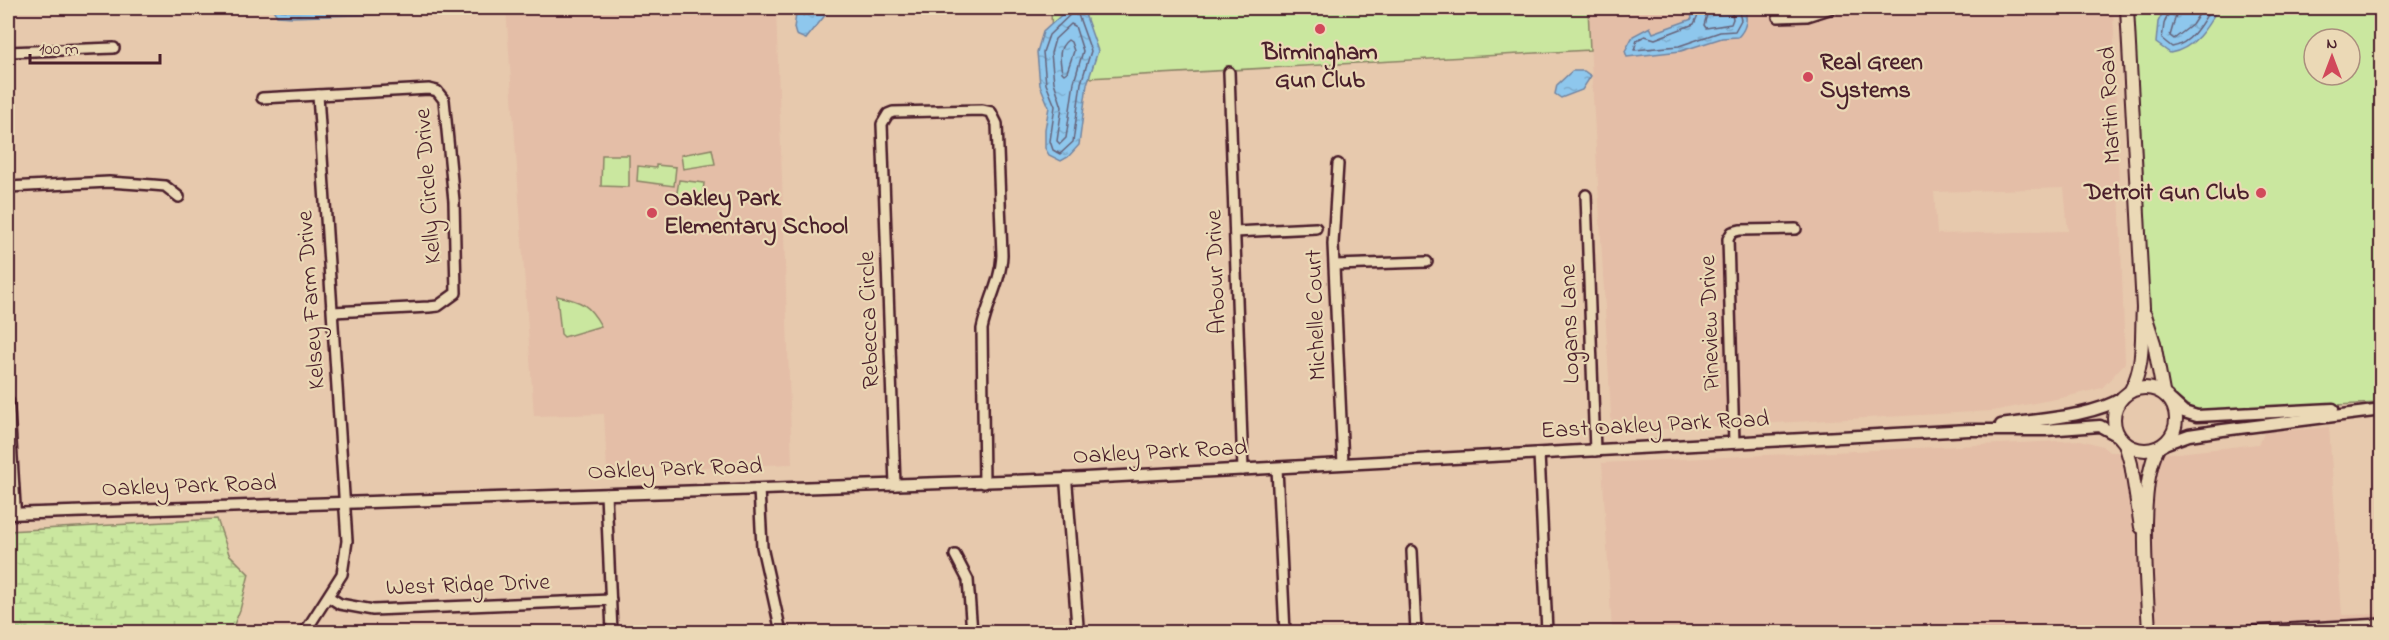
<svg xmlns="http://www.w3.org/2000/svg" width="2389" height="640" font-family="'Indie Flower',sans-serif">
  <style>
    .built { fill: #e4bea7; fill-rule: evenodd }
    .green { fill: #cae79f; stroke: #8a8365; stroke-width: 1.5; fill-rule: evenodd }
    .wetland { fill: url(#wetland-marsh); stroke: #8a8365; stroke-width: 1.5 }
    .water { fill: url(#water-ripples); stroke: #73849f; stroke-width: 1.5 }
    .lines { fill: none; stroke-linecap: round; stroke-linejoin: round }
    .shore { stroke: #656279; stroke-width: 1.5 }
    .minor-casing { stroke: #4a1f2b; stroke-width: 14 }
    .tertiary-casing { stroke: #4a1f2b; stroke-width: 15 }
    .secondary-casing { stroke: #4a1f2b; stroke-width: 16 }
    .minor { stroke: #ebd9b6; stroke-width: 9 }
    .tertiary { stroke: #ebd9b6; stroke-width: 10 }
    .secondary { stroke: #ebd9b6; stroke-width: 12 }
    .poi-dot { fill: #d1495b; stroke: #ebd9b6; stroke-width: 2 }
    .labels { text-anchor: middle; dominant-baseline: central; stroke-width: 4.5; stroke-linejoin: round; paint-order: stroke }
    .poi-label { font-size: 24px; font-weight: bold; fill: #4a1f2b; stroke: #ebd9b6; text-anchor: start }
    .street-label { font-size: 24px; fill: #4a1f2b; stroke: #ebd9b6 }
  </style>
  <defs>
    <pattern id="wetland-marsh" width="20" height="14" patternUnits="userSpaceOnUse" patternTransform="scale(1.5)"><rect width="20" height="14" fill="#cae79f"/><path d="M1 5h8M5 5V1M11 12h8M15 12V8" fill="none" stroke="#afc689"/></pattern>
    <pattern id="water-ripples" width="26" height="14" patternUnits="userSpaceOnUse" patternTransform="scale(1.5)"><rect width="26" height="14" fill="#8ec7ed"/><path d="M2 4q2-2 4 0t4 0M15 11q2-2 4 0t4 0" fill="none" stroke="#7caacb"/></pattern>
  </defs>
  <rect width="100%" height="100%" fill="#e7c9ad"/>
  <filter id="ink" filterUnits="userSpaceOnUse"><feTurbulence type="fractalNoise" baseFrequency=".0167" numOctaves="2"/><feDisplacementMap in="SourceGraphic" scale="12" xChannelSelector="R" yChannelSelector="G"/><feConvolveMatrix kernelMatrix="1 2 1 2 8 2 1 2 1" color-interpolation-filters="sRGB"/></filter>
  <g filter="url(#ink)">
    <!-- built -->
    <g class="built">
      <polygon points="506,8 776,8 792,464 607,470 604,414 534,416"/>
      <path d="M1588,8H2113L2125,363L2102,388L2061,398L1992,411L1612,432ZM2064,188L2068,231L1937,234L1934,192Z"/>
      <polygon points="2329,427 2342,615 2381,614 2381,632 1612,632 1602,463 2081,440 2102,446 2109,452 2179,453 2258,444 2265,432"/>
    </g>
    <!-- green -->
    <g class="green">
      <polygon points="1051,8 1588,8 1590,50 1053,80"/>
      <path d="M2131,8H2381V403L2195,411L2168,390L2146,311ZM2314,39H2350V75H2314Z"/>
      <polygon points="712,149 715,164 683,169 681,155"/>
      <polygon points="602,155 629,155 629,187 601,186"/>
      <polygon points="656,165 676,167 674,186 637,181 638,166 656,168"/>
      <polygon points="679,180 704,183 702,203 676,199"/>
      <path d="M557,296C581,301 589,304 601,326L564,337L561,334Z"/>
    </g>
    <!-- wetland -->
    <polygon class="wetland" points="217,519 229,554 249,574 240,610 231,632 10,632 8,607 8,531"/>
    <!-- water -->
    <g class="water">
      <polygon points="272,8 467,8 450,12 293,17 277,16"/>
      <polygon points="797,8 831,8 806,39 796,35 794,28"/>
      <polygon points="1069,8 1082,8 1084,11 1098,51 1087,84 1079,145 1068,157 1061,161 1049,155 1045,148 1045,129 1049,107 1040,85 1037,52 1043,32"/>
      <path d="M1700,8H1740L1745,10C1748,21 1746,29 1738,37L1722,38L1681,51L1627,57L1625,51L1633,36L1650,27L1653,33L1692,19L1691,13Z"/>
      <path d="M2165,8H2218C2207,28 2194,49 2170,53L2156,43L2158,22Z"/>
      <polygon points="1572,71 1584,71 1591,76 1582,90 1561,98 1555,94 1557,85"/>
    </g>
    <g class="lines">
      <!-- shore -->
      <g class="shore">
        <polyline points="278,8 281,10 293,11 375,8"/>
        <polyline points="1701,8 1694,24 1655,39 1645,36 1637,40 1634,50 1679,46 1720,32 1735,31 1741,20 1738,8"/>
        <polyline points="1709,8 1704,25 1706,28 1731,24 1733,19 1731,8"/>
        <path d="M2170,8L2164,24L2162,39L2172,47C2191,44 2202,23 2211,8"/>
        <polyline points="2178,8 2170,36 2174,39 2192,25 2203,8"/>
        <polygon points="1076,9 1091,51 1081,83 1073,142 1060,154 1053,150 1050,141 1055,106 1046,84 1043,52 1049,35"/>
        <polygon points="1071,24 1075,26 1083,51 1074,82 1066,138 1060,144 1057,141 1062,107 1054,82 1051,53 1055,39"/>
        <path d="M1068,40L1071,42L1074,51L1067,72L1064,74L1062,72C1060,60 1057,48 1068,40Z"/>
      </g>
      <defs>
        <g id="minor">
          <polyline points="1778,17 1807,16 1832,8"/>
          <polyline points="8,52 114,48"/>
          <polyline points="1229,72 1243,470"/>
          <polyline points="262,98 429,89 437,91 444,100 454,201 456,293 438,306 429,307 333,312"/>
          <polyline points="1338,164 1333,244 1343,464"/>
          <polyline points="8,187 109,182 153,185 165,186 179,197"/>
          <polyline points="1586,195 1595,451"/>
          <polyline points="1235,232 1316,228"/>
          <polyline points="1335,265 1427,262"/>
          <polyline points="1734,443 1728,239 1732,232 1740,230 1796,229"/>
          <polyline points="1539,453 1547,632"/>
          <polyline points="1277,468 1285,632"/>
          <path d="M895,485L882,124L888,114L893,112L982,110L991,112L997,124L1002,255C1001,281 987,304 982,329L984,483"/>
          <polyline points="759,489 762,547 781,632"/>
          <polyline points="606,494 612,632"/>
          <polyline points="1412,551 1416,632"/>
          <polyline points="955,555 968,580 972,632"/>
          <polyline points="329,597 340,604 373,610 611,600"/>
          <polyline points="305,632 342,574 347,541 318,95"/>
          <polyline points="2232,632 2382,624"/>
        </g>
        <g id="tertiary">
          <polyline points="2172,401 2184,412 2197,416 2333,409"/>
          <polyline points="8,402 15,513"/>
          <path d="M2001,425C2038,419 2092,417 2122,398"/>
          <polyline points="2164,444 2189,435 2223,430 2382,410"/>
          <polyline points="1066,479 1078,632"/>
          <polyline points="8,514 1066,479 1969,430 2045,430 2100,426 2120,437"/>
        </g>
        <g id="secondary">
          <path d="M2127,8L2143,308C2141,336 2145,365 2131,390"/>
          <polyline points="2145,315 2154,343 2163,392"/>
          <circle cx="2145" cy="419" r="31"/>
          <polyline points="2125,443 2131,464 2141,527"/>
          <path d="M2149,632C2147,586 2137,487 2158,448"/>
        </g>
      </defs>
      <!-- minor casing -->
      <use href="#minor" class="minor-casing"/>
      <!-- tertiary casing -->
      <use href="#tertiary" class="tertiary-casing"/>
      <!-- secondary casing -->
      <use href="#secondary" class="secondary-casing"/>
      <!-- minor -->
      <use href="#minor" class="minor"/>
      <!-- tertiary -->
      <use href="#tertiary" class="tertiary"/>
      <!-- secondary -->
      <use href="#secondary" class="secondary"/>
    </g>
  </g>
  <!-- markers -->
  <g class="poi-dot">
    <circle cx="1320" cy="29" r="6"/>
    <circle cx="1808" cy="77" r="6"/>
    <circle cx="2261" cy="193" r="6"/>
    <circle cx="652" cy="213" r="6"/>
  </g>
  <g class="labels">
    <!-- poi labels -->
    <g class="poi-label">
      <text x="1320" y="53" text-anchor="middle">Birmingham<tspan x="1320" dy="28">Gun Club</tspan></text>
      <text x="1820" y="63">Real Green<tspan x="1820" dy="28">Systems</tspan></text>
      <text x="2249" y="193" text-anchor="end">Detroit Gun Club</text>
      <text x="664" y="199">Oakley Park<tspan x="664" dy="28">Elementary School</tspan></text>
    </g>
    <!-- street labels -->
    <g class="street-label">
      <text transform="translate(2111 105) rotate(-93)">Martin Road</text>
      <text transform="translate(429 186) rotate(-94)">Kelly Circle Drive</text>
      <text transform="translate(1217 272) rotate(-92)">Arbour Drive</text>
      <text transform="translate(312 300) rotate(-94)">Kelsey Farm Drive</text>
      <text transform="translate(1317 315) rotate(-92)">Michelle Court</text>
      <text transform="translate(870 320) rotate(-92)">Rebecca Circle</text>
      <text transform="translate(1711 323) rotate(-92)">Pineview Drive</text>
      <text transform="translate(1571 324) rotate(-92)">Logans Lane</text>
      <text transform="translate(1655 426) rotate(-3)">East Oakley Park Road</text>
      <text transform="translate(1160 453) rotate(-3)">Oakley Park Road</text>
      <text transform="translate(675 470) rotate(-2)">Oakley Park Road</text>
      <text transform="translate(189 487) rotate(-2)">Oakley Park Road</text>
      <text transform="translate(468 586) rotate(-2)">West Ridge Drive</text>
    </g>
  </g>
  <!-- margin -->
  <rect width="2389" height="640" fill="none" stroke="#ebd9b6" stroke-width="30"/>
  <rect x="15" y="15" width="2359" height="610" fill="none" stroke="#4a1f2b" stroke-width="2" filter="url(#ink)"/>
  <!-- north arrow -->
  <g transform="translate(2332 57)"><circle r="28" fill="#ebd9b6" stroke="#ab8f7e" stroke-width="1.5"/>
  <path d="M0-4.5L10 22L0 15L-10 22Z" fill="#d1495b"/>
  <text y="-9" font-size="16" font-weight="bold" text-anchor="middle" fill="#4a1f2b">N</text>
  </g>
  <!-- scale -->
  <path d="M30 54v9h130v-9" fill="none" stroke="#4a1f2b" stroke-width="3"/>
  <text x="39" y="54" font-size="18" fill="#4a1f2b" stroke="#ebd9b6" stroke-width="4.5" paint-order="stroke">100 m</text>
</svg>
